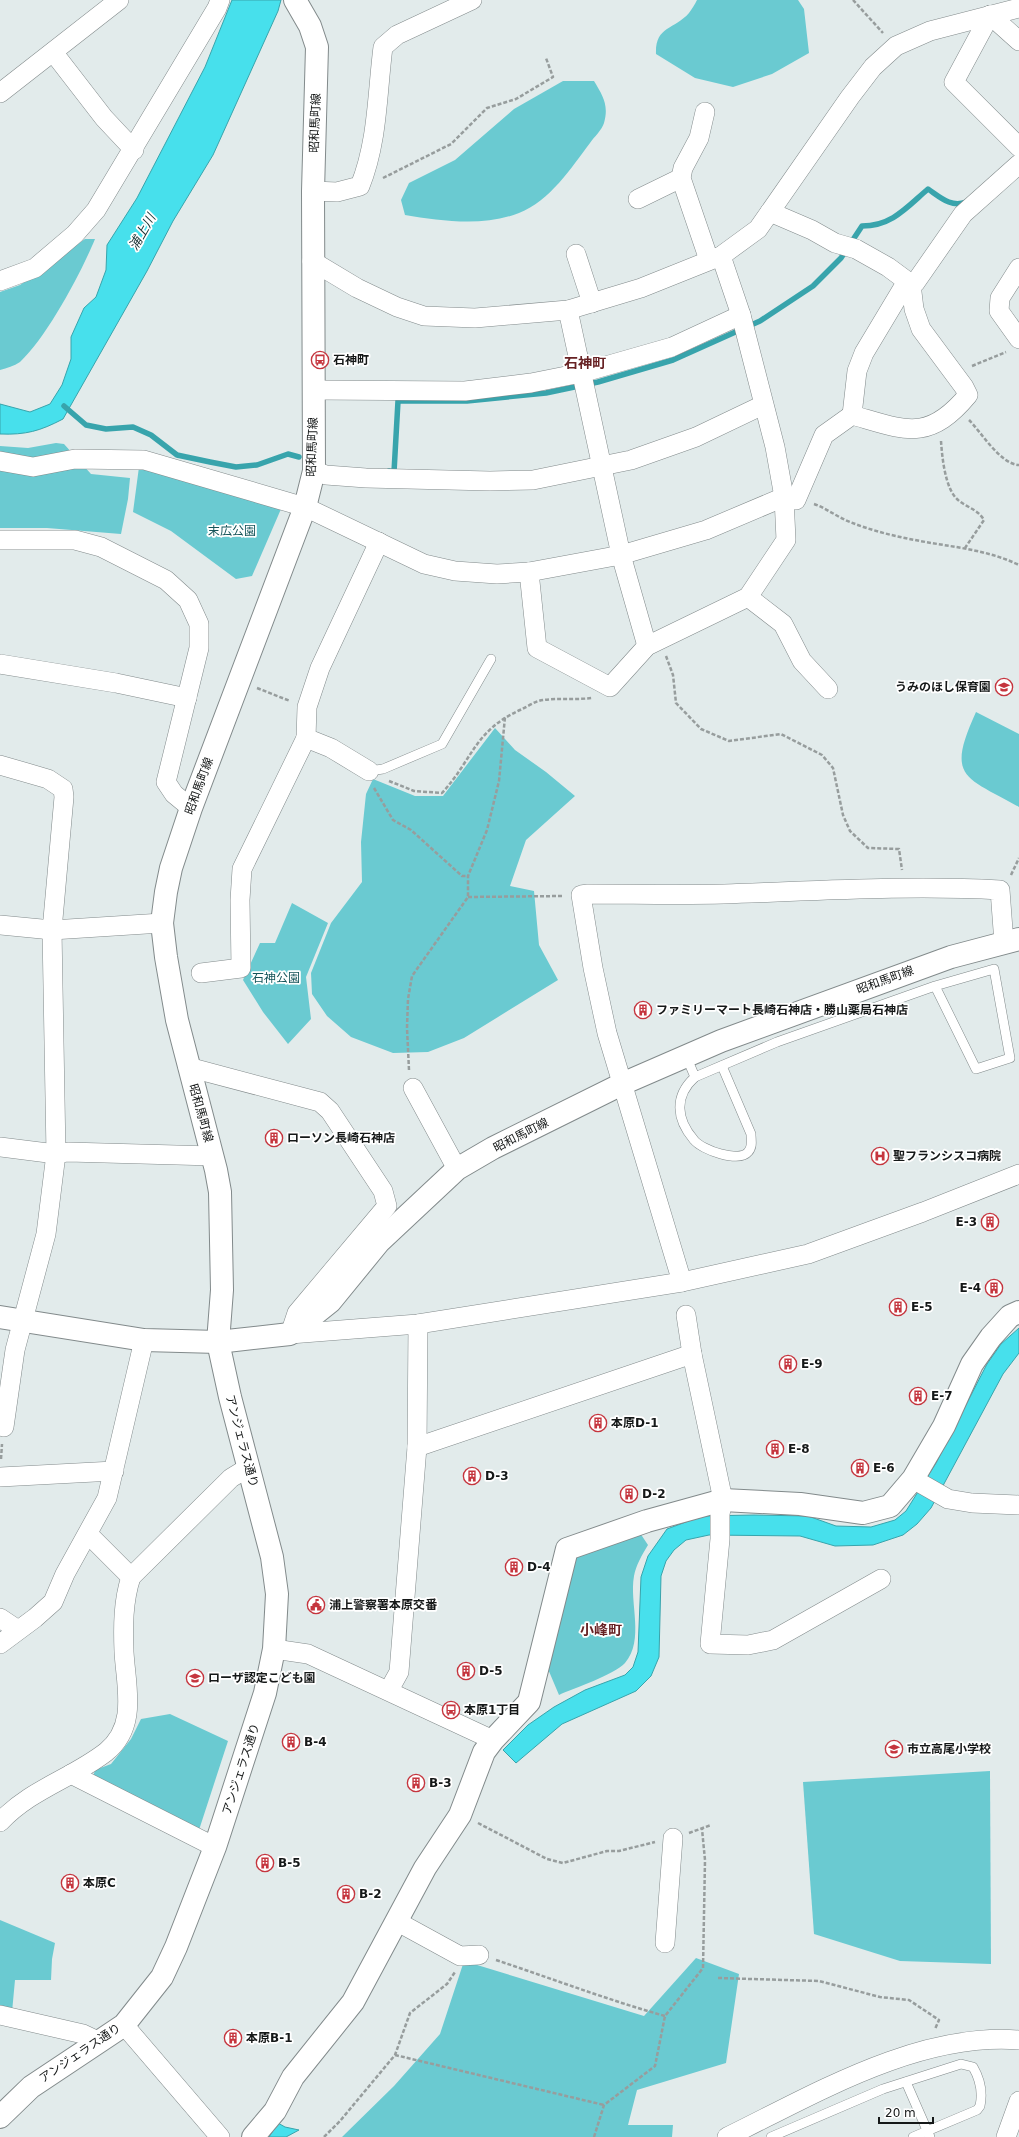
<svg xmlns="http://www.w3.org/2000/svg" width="1019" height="2137" font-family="'DejaVu Sans','Noto Sans JP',sans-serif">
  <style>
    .green { fill: #6acad1 }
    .water { fill: #47e0ec; stroke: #38a4ac }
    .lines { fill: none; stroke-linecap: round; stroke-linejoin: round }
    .stream { stroke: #38a4ac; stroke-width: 5.5 }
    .lane-casing { stroke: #828a8b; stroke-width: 10 }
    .street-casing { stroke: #828a8b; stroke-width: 20 }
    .secondary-casing { stroke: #828a8b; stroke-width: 24 }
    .path { stroke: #979d9d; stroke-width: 2.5; stroke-dasharray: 4 2; stroke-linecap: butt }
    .lane { stroke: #fff; stroke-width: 9 }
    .street { stroke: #fff; stroke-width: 19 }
    .secondary { stroke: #fff; stroke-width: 22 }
    .labels { text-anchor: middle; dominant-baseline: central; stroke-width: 3.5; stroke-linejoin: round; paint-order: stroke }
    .street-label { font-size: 12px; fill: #151818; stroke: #fff }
    .poi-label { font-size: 12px; font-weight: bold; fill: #151818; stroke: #fff; text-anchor: start }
    .park-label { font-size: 12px; fill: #145459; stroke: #fff }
    .water-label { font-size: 13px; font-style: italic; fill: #183133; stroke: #fff }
    .quarter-label { font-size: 14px; font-weight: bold; fill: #672224; stroke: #fff }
  </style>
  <rect width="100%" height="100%" fill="#e2ebeb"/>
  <!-- green -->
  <g class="green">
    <path d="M697,0H798L804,9L809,53L772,74L733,87L695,78L656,54C655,26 674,30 689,13C692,9 695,4 697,0Z"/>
    <path d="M563,81H594C603,96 609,105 604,123C602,130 594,137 590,143C571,168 550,201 519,213C484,227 441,221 405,215L401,200L409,183L455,160L514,109Z"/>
    <path d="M85,239H95C81,273 47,337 20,362C14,366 7,368 0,370V292L20,285Z"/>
    <polygon points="56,443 64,444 91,474 130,478 128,499 121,534 47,528 0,528 0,446 28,448"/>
    <polygon points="139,467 281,509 252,576 236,579 171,531 133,512"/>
    <path d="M976,712L1019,734V807C964,776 946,778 976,712Z"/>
    <polygon points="495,728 515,750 546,772 575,796 526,840 510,886 534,891 539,945 558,980 464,1038 428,1052 393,1053 351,1037 327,1016 312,994 311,973 331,923 362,882 361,842 366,794 373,779 415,796 443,796"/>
    <polygon points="292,903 328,923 306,977 311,1019 288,1044 263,1012 243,980 260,943 275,943"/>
    <path d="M640,1533L648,1545C642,1555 636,1565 634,1576C629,1603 645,1640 625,1663C614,1675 574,1688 559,1695L548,1669L574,1558Z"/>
    <polygon points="170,1714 228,1741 199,1830 93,1777 95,1770 111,1764 131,1739 141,1719"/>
    <polygon points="990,1771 991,1964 900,1961 814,1934 803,1782"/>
    <polygon points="0,1920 55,1943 52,1959 51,1980 15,1980 12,2012 0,2009"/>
    <polygon points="696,1958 739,1974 726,2063 637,2090 628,2125 673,2125 672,2137 342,2137 394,2086 440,2034 464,1961 644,2016"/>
  </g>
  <!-- water -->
  <g class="water">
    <path d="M232,0H281L278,11L213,155L173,221L147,271L63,419C40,431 26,435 0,434V404L30,412L50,404L62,385L71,359V337L84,308L96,297L106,270L107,245L137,198L205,67Z"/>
    <polygon points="1019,1328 1019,1353 1003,1374 931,1508 917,1524 903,1535 873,1545 835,1546 800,1536 709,1535 686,1540 674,1550 666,1561 661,1576 659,1657 651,1676 636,1691 562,1724 516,1763 503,1750 528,1725 554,1707 585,1690 625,1675 633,1667 638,1652 641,1577 648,1556 667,1529 702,1516 754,1515 808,1516 836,1526 871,1527 895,1520 906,1511 936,1463 987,1364 1001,1344"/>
    <polygon points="278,2123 285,2127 299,2130 286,2137 269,2137"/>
  </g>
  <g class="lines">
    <!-- stream -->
    <g class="stream">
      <polyline points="64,406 86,425 106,429 133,427 151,435 177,455 210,462 236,467 257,465 288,454 299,457"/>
      <path d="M389,471L394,472L398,401H467L546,393L598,382L673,360L760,321L813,286L841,258L862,226C892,226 907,207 928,189C940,197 951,208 966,202"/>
    </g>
    <defs>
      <g id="lane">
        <polyline points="369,771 383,769 442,744 491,659"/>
        <polyline points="686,1056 695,1077 777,1042 935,986 994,969 1010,1058 976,1069 935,986"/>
        <path d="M695,1077C674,1096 676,1119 694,1140C702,1150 739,1163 748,1152C753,1147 751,1140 751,1134L722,1066"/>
        <polyline points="906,2082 930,2137"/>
        <path d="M771,2137L883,2089L961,2064L973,2067C980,2079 983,2092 980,2106L977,2110L913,2137"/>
      </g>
      <g id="street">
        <polyline points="990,15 954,82 1019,147"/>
        <polyline points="990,15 1019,41"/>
        <polyline points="53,52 104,118 134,150"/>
        <polyline points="0,93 119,0"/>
        <polyline points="705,112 699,138 683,168 681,178 709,260"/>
        <path d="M313,191L337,192L360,186C378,141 377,94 383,47L397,35L472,0"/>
        <polyline points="638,199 681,178"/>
        <polyline points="770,212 812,230 835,243 856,249 888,267 911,284"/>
        <polyline points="576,254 592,303"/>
        <polyline points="312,261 357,288 397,307 424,316 475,318 568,310 641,288 721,256 758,229 850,97 873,67 896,46 930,31 1019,8"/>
        <polyline points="1019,268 1000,298 999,311 1019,339"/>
        <polyline points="0,281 35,268 75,234 96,210 217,8 220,0"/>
        <polyline points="568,310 621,555 647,646"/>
        <polyline points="314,390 465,391 531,383 581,373 672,347 741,315"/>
        <polyline points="852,415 857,371 864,353 906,283 911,284"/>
        <path d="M0,461L33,467L75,459L144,460L305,507L424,564L455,571L497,574L529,572L621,555L706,530L784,497L796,500L824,435L852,415C905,430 928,443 968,395L964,387L921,329L914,309L911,284L915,283L963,214L1019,164"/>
        <polyline points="314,471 326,475 366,478 490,481 533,480 631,460 696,437 763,405"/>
        <polyline points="0,540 75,540 101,547 166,580 188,600 199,624 199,648 166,782 174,794 191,808"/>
        <polyline points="529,572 537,648 610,687 647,646 748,597 786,540 784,497 775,447 741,315 721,256"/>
        <polyline points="748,597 783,624 802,661 828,689"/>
        <polyline points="0,664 116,683 187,698"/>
        <polyline points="0,765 48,779 63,789 64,797 52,930 56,1154 46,1234 15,1350 4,1427 0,1426"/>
        <polyline points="369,771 331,748 306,738 307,707 320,668 379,542"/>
        <polyline points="0,925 52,930 162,923"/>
        <polyline points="201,973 241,968 240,900 242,869 306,738"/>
        <polyline points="188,1067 320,1102 330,1111 383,1191 387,1206 297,1313 290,1334 418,1324 682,1282 808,1254 923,1212 1019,1174"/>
        <polyline points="413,1088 457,1169"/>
        <polyline points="0,1147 56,1154 68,1152 213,1156"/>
        <path d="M682,1282L607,1033L593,968L581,895L588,894C633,894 679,895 724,894C816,891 908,885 1000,890L1004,943"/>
        <polyline points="686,1315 692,1354 723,1500 720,1514 720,1539 710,1644 748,1645 773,1640 881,1579"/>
        <polyline points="417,1447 692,1354"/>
        <polyline points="0,1477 114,1471"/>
        <polyline points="913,1479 948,1499 972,1503 1019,1505"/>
        <polyline points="88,1534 131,1577"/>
        <polyline points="0,1618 18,1630"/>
        <polyline points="0,1644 35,1618 53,1602 65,1574 107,1498 144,1340"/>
        <polyline points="274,1649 308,1654 493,1740"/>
        <polyline points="389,1690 399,1672 417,1447 418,1324"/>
        <polyline points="71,1774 215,1847"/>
        <path d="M0,1822C31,1789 71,1779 106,1752C138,1726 126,1687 124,1652C123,1627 123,1601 131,1577L231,1478L249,1467"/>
        <polyline points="396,1921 460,1956 479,1955"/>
        <polyline points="665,1943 673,1838"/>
        <polyline points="0,2015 83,2034 100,2042"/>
        <polyline points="124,2025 220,2137"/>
        <path d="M727,2137C815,2094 918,2032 1019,2040"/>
        <polyline points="1006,2137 1019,2101"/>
      </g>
      <g id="secondary">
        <polyline points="0,1317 144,1340 218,1342 290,1334 330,1302 379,1242 457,1169 493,1148 622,1084 721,1041 951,957 1019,939"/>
        <polyline points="0,2117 31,2087 124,2025 162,1977 176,1947 215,1847 265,1693 274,1649 277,1594 272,1557 230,1397 218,1342 222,1290 220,1192 216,1170 177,1020 166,957 162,923 166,892 171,868 191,808 305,507 314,471 313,191 317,47 310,26 295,0"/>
        <polyline points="253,2137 275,2111 293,2077 353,2002 425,1868 460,1815 484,1752 493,1740 529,1702 567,1549 647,1521 723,1500 800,1504 863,1513 890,1506 913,1479 944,1426 972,1364 991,1337 1010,1316 1019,1312"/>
      </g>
    </defs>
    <!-- lane casing -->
    <use href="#lane" class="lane-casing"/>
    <!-- street casing -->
    <use href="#street" class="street-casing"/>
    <!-- secondary casing -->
    <use href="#secondary" class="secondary-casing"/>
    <!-- path -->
    <g class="path">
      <polyline points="853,0 883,33"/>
      <polyline points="383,178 451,144 487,108 516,99 553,77 546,58"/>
      <polyline points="972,366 1006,352"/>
      <path d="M969,420C982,433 1000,464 1019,465"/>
      <path d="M941,441C942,456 945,488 957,499C965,507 978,509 984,520L965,548"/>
      <path d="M814,504C826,508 837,517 850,522C870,530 893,536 915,540C950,547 986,549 1019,565"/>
      <polyline points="666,656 673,675 676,703 701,729 729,741 781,734 822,755 833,768 843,815 850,831 868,848 899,849 902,870"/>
      <polyline points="257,688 290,701"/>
      <path d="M389,781L414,791L442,793C473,759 474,731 520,710C527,707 535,701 543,700C558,698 576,700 592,698"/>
      <polyline points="374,788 393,820 411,830 462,876 468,876"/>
      <polyline points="1011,875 1019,858"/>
      <polyline points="468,897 563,896"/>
      <polyline points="409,1070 407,1028 408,999 412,976 468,897 468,876 487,830 499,781 505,717"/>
      <polyline points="1,1459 2,1444"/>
      <polyline points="478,1823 547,1859 563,1863 607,1851 619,1851 655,1842"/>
      <polyline points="689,1833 711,1825"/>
      <path d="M496,1960C553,1979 608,2000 665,2016"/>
      <polyline points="718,1978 819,1981 880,1997 909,2000 939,2020 935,2029"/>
      <polyline points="395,2055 604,2105"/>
      <polyline points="324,2137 340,2121 395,2055 410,2013 447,1984 455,1972"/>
      <polyline points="594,2137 604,2105 655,2066 665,2016 703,1968 705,1860 702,1829"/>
    </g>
    <!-- lane -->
    <use href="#lane" class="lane"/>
    <!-- street -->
    <use href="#street" class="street"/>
    <!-- secondary -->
    <use href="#secondary" class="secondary"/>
  </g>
  <!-- icons -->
  <defs>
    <symbol id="bus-ring" viewBox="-11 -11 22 22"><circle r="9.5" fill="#fff" stroke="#c5353e" stroke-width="1.5"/><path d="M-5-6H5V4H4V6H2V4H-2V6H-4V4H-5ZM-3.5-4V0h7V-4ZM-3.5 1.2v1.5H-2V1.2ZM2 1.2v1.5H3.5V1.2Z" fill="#c5353e"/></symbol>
    <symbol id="school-ring" viewBox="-11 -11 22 22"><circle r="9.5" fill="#fff" stroke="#c5353e" stroke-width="1.5"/><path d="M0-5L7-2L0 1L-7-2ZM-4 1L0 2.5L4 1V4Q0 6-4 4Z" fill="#c5353e"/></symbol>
    <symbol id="building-ring" viewBox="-11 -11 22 22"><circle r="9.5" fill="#fff" stroke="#c5353e" stroke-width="1.5"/><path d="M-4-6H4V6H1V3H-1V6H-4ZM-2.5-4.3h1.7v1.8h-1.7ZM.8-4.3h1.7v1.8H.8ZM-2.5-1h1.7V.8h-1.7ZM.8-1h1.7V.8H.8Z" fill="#c5353e"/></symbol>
    <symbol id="hospital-ring" viewBox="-11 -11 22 22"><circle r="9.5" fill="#fff" stroke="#c5353e" stroke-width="1.5"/><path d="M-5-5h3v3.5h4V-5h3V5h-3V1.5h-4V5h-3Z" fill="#c5353e"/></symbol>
    <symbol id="civic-ring" viewBox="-11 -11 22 22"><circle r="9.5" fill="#fff" stroke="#c5353e" stroke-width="1.5"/><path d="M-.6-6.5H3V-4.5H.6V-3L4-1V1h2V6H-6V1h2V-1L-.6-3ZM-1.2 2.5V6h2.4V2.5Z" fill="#c5353e"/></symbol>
  </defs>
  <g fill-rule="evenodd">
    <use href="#bus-ring" x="310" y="350" width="20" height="20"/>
    <use href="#school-ring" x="994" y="677" width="20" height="20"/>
    <use href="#building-ring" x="633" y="1000" width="20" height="20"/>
    <use href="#building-ring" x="264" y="1128" width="20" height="20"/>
    <use href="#hospital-ring" x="870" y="1146" width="20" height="20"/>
    <use href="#building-ring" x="980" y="1212" width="20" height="20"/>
    <use href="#building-ring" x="984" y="1278" width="20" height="20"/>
    <use href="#building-ring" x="888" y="1297" width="20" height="20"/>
    <use href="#building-ring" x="778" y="1354" width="20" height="20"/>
    <use href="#building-ring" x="908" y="1386" width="20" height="20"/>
    <use href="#building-ring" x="588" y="1413" width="20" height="20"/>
    <use href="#building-ring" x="765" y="1439" width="20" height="20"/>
    <use href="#building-ring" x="850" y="1458" width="20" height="20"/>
    <use href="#building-ring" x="462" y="1466" width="20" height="20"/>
    <use href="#building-ring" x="619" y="1484" width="20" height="20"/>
    <use href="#building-ring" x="504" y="1557" width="20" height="20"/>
    <use href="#civic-ring" x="306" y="1595" width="20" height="20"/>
    <use href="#building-ring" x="456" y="1661" width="20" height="20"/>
    <use href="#school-ring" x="185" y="1668" width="20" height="20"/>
    <use href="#bus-ring" x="441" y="1700" width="20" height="20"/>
    <use href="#building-ring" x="281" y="1732" width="20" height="20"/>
    <use href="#school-ring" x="884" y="1739" width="20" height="20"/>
    <use href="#building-ring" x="406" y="1773" width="20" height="20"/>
    <use href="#building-ring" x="255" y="1853" width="20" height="20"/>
    <use href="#building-ring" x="60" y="1873" width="20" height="20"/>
    <use href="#building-ring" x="336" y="1884" width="20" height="20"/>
    <use href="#building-ring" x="223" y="2028" width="20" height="20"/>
  </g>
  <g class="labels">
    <!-- street labels -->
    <g class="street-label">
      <text transform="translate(315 123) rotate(-88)">昭和馬町線</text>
      <text transform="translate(312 447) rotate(-88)">昭和馬町線</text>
      <text transform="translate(199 786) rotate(-70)">昭和馬町線</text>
      <text transform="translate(885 980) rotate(-20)">昭和馬町線</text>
      <text transform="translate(201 1113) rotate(74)">昭和馬町線</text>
      <text transform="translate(521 1135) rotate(-27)">昭和馬町線</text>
      <text transform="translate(242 1441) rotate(75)">アンジェラス通り</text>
      <text transform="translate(241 1769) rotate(-72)">アンジェラス通り</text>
      <text transform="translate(80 2053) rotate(-34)">アンジェラス通り</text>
    </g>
    <!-- poi labels -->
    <g class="poi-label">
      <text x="333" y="360">石神町</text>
      <text x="991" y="687" text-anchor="end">うみのほし保育園</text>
      <text x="656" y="1010">ファミリーマート長崎石神店・勝山薬局石神店</text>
      <text x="287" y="1138">ローソン長崎石神店</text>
      <text x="893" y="1156">聖フランシスコ病院</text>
      <text x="977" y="1222" text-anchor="end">E-3</text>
      <text x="981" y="1288" text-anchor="end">E-4</text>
      <text x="911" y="1307">E-5</text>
      <text x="801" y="1364">E-9</text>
      <text x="931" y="1396">E-7</text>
      <text x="611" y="1423">本原D-1</text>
      <text x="788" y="1449">E-8</text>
      <text x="873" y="1468">E-6</text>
      <text x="485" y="1476">D-3</text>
      <text x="642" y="1494">D-2</text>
      <text x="527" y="1567">D-4</text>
      <text x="329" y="1605">浦上警察署本原交番</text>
      <text x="479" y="1671">D-5</text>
      <text x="208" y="1678">ローザ認定こども園</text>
      <text x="464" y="1710">本原1丁目</text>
      <text x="304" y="1742">B-4</text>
      <text x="907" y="1749">市立高尾小学校</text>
      <text x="429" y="1783">B-3</text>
      <text x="278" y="1863">B-5</text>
      <text x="83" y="1883">本原C</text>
      <text x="359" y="1894">B-2</text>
      <text x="246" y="2038">本原B-1</text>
    </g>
    <!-- park labels -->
    <g class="park-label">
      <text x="232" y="531">末広公園</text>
      <text x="276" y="978">石神公園</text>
    </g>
    <!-- water labels -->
    <g class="water-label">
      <text transform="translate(142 232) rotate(-60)">浦上川</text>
    </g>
    <!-- quarter labels -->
    <g class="quarter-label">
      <text x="585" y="363">石神町</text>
      <text x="601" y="1630">小峰町</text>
    </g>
  </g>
  <!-- scale -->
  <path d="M879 2117v6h54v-6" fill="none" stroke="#151818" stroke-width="2"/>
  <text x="885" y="2117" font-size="12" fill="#151818" stroke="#ffffff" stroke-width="3" paint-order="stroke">20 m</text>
</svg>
